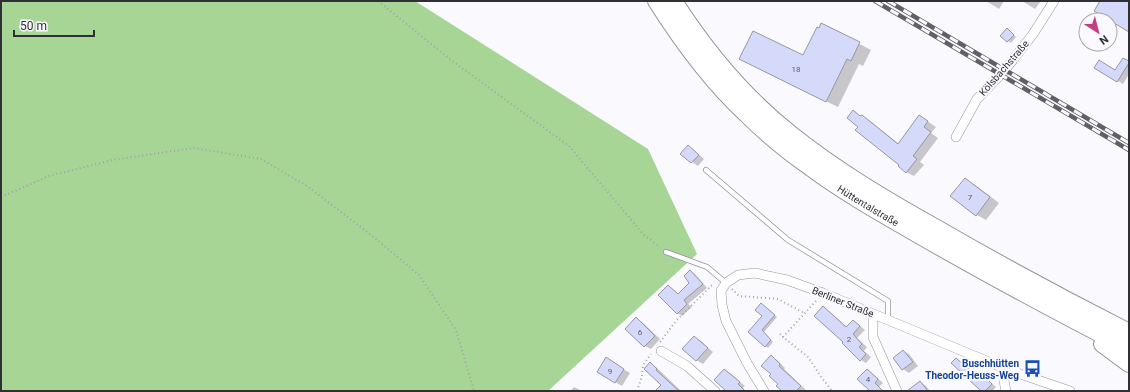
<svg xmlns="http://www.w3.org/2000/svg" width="1130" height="392" font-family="Roboto,sans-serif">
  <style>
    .green { fill: #a7d596 }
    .shadow { fill: #0003 }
    .building { fill: #d6dafa; stroke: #9697a2 }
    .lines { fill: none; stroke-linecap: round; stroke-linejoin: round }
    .lane-casing { stroke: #94939e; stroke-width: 6 }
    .street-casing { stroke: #94939e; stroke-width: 10 }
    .highway-casing { stroke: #94939e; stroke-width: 18 }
    .path { stroke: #a2a2a7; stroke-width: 2; stroke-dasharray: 1 3; stroke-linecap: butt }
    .lane { stroke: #fff; stroke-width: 4.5 }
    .street { stroke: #fff; stroke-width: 9 }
    .highway { stroke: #fff; stroke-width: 16 }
    .rail-casing { stroke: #616165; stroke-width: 4.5 }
    .rail { stroke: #f9f9fe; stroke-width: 3; stroke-dasharray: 9; stroke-linecap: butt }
    .labels { text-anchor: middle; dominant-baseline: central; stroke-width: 4; stroke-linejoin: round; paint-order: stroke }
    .number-label { font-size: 8px; fill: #5a5a66 }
    .street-label { font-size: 10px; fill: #303034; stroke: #f9f9fe }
    .transit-label { font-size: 10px; font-weight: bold; fill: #164399; stroke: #f9f9fe; text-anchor: end }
  </style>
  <rect width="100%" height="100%" fill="#f9f9fe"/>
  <!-- green -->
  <polygon class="green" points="1,1 415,1 648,149 697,254 548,391 1,391"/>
  <!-- shadow -->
  <g class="shadow">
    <polygon points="986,1 1004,1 999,9"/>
    <polygon points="1022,1 1041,1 1035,9"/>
    <polygon points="822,24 871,50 863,66 859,64 838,107 752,65 804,56"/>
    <polygon points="1010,31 1016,37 1011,43 1002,36"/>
    <polygon points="1129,62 1129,74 1123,84 1096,68 1115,71"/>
    <polygon points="853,112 870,121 899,144 920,116 936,127 931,133 938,138 920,162 924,165 914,176 906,172 901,165 859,127"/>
    <polygon points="688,146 694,150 704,159 698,166 692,162 682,153"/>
    <polygon points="965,179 974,184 999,203 986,220 977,215"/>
    <polygon points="690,271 695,274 707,288 688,304 692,307 682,316 677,313 668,286 673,289 679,294 690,283"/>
    <polygon points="761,304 777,317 764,332 773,342 768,348 749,332 763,316"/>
    <polygon points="823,308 829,311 847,327 853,321 858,324 865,330 857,338 867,347 864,351 871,357 866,363 861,360 844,342"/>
    <polygon points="636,319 642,322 660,339 651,349 645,346 627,329"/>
    <polygon points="694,337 700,340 713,352 703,364 696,360"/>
    <polygon points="903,351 909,354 918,366 909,373 903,369 894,358"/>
    <polygon points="771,356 777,360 785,368 784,369 806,390 805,391 783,391 772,374"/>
    <polygon points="606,359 630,373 622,386 598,372"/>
    <polygon points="956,359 961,362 972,372 986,378 996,387 992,391 982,391"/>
    <polygon points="650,364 656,367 681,391 657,391 663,385"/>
    <polygon points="725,370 730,373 745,386 743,388 746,391 728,391"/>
    <polygon points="867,370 872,373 883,383 879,387 884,391 871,391"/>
    <polygon points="920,382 926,386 930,391 912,391"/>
    <polygon points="574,387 580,390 580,391 570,391"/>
  </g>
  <!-- building -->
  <g class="building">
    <polygon points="1100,1 1129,1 1129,32 1094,11"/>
    <polygon points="821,23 860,42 851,61 847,59 826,102 739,59 753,31 803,55 817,27 819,28"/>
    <polygon points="1007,28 1014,35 1007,42 1000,36"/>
    <polygon points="1123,58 1129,61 1129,63 1117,82 1094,68 1099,60 1115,70"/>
    <polygon points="853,110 860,116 862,115 898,144 919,115 928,121 924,127 931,132 913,156 917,159 906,173 898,166 899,165 855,130 858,127 847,118"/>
    <polygon points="688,145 699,155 691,163 680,154"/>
    <polygon points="965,178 990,197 976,216 950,196"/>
    <polygon points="690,270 703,284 684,300 687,304 677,314 658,295 668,285 678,294 689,283 684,276"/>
    <polygon points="761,303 775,315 762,330 771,340 765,347 748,332 762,316 755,310"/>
    <polygon points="823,306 846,327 853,320 860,326 853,334 862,344 859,347 866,354 860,361 842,343 843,342 814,316"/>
    <polygon points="636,317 655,336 644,347 625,329"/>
    <polygon points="694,336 708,348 696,361 682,349"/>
    <polygon points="903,350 913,362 902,370 893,358"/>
    <polygon points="771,355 780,364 779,366 801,386 796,391 782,391 776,386 778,384 769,376 771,374 761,366"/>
    <polygon points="606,357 624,369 615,383 597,372"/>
    <polygon points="956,358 971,371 972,370 975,374 976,372 980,376 982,374 992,384 985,391 981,391 951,363"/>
    <polygon points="650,362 657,369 656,370 679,391 655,391 661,385 644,369"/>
    <polygon points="724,369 740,382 738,384 745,391 726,391 714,380"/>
    <polygon points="867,369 878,379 875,383 883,391 870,391 857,379"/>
    <polygon points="920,381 928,391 907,391"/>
  </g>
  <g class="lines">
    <defs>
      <g id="lane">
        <polyline points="706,170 788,240 888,301 888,320"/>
        <polyline points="666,252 707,267 726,283"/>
      </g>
      <g id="street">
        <polyline points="956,137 977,99 1005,70 1033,34 1054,1"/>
        <polyline points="873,314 873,337 897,391"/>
        <polyline points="661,351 687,366 715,391"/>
        <polyline points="764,391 747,363 726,321 722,305 721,291 726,283 738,275 755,273 787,280 823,293 1006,369 1070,391"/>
        <polyline points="1006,391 1004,381 1006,369"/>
      </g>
      <g id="highway">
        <path id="s1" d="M656,1C682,42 710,81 746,114C766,134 788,152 811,168C846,194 884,215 922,237C990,276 1059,313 1129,349"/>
        <path d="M674,1C706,51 744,97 791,134C836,170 885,199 935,227C999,264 1064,299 1129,332"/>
        <polyline points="1102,344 1129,364"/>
      </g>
    </defs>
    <!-- lane casing -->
    <use href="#lane" class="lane-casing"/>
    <!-- street casing -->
    <use href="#street" class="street-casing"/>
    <!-- highway casing -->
    <use href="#highway" class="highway-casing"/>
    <!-- path -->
    <g class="path">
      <polyline points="378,1 451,60 569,146 644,235 660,247"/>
      <polyline points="1,197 49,176 112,160 194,148 261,159 307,186 375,238 419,275 456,330 474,391"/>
      <polyline points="732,289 739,296 778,299 804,313"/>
      <polyline points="816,301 783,337 808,357 822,378 832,391"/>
      <polyline points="780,334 783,337"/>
      <polyline points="660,342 676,321 714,283"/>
      <polyline points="637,391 642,376 643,365 651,354"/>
    </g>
    <!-- lane -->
    <use href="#lane" class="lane"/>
    <!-- street -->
    <use href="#street" class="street"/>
    <!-- highway -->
    <use href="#highway" class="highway"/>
    <defs>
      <g id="rail">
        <polyline points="875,1 1129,150"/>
        <polyline points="888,1 1129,143"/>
      </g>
    </defs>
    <!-- rail casing -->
    <use href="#rail" class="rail-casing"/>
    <!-- rail -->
    <use href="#rail" class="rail"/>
  </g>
  <!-- icons -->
  <defs>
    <symbol id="bus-bare" viewBox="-9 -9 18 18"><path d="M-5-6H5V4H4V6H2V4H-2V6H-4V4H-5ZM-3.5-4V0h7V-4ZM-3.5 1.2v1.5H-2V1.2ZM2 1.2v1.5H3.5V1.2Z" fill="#1a4fb4" stroke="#f9f9fe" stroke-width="2.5" paint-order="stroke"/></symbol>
  </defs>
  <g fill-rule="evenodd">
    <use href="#bus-bare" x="1020" y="356" width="25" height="25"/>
  </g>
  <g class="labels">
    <!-- number labels -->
    <g class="number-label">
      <text x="796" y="69">18</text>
      <text x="970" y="197">7</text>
      <text x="640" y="332">6</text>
      <text x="849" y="339">2</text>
      <text x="610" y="371">9</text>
      <text x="868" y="379">4</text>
    </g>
    <!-- street labels -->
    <g class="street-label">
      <text transform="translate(1004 68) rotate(-49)">Kölsbachstraße</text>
      <text stroke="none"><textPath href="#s1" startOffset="298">Hüttentalstraße</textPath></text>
      <text transform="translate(843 302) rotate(22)">Berliner Straße</text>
    </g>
    <!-- transit labels -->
    <g class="transit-label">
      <text x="1019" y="363">Buschhütten<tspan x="1019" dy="12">Theodor-Heuss-Weg</tspan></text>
    </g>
  </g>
  <!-- border -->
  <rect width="1130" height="392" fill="none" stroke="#303034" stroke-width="4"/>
  <!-- north arrow -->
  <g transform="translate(1098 32) rotate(144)"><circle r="19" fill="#f9f9fe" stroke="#a9a9ad"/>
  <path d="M0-3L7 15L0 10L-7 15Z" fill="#c43f82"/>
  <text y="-6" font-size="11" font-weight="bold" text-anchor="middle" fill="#303034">N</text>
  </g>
  <!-- scale -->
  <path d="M14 30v6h80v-6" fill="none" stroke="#303034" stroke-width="2"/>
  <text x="20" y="30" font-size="12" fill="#303034" stroke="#f9f9fe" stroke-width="3" paint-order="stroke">50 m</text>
</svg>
